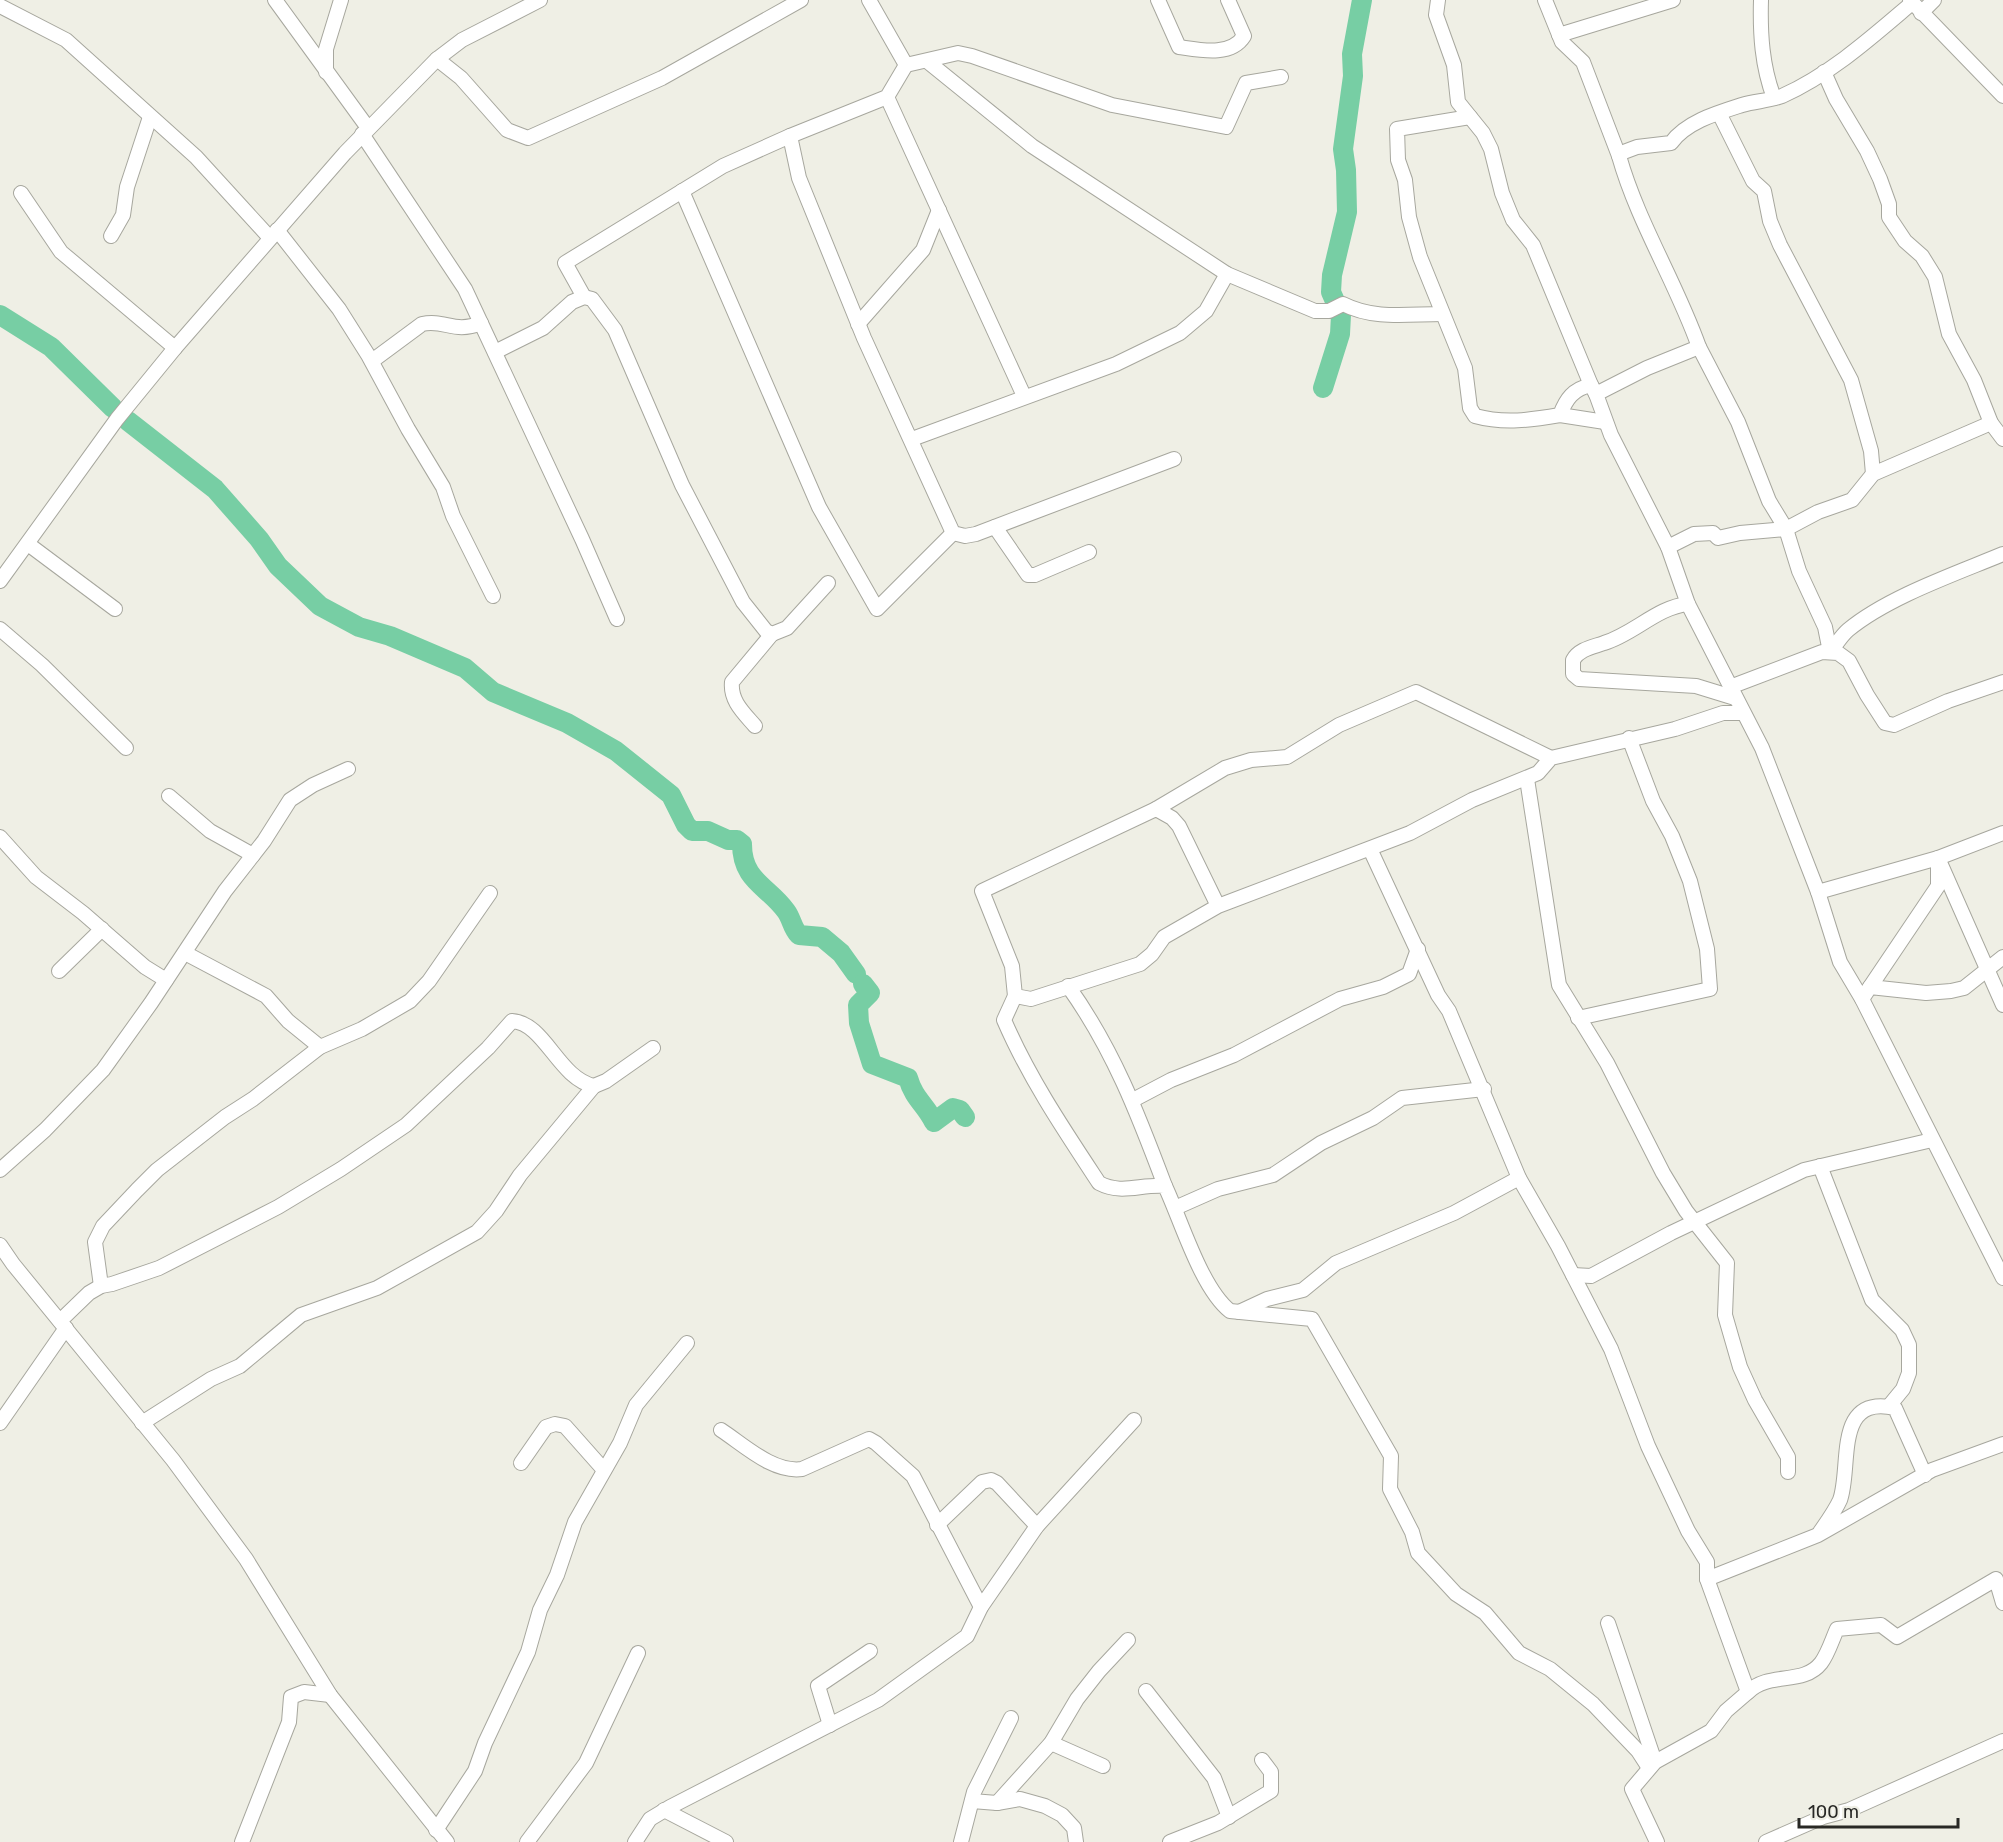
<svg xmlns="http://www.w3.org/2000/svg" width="2003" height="1842" font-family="Rubik,sans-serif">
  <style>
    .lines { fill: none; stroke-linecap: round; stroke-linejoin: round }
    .river { stroke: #77cea4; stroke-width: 20 }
    .minor-casing { stroke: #a7a79e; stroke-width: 16 }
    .minor { stroke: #fff; stroke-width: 14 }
  </style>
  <rect width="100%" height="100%" fill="#efefe5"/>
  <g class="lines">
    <!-- river -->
    <g class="river">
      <polyline points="0,315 51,347 113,408"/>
      <polyline points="1323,388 1340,334 1341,315 1331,292 1332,275 1347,212 1346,170 1343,149 1353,76 1352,54 1362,0"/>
      <path d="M128,421L215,489L259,539L278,566L320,606L359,627L390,636L465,668L493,692L567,723L616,751L671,795L686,825L692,831H708L728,840H737L742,844C742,881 768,886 786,911C792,919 792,928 799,935L822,937L841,953L856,974"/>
      <path d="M863,984L870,993L858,1005L859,1023L872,1064L908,1078C914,1099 925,1104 934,1122L953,1108L960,1110L965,1117"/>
    </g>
    <defs>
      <g id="minor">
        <polyline points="275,0 368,128"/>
        <polyline points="869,0 906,65 958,53 972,56 1112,105 1226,127 1246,83 1281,77"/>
        <path d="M1158,0L1179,47C1200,50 1231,57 1244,36L1228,0"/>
        <polyline points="1438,0 1436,15 1454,65 1458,102 1483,133 1491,149 1502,193 1513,220 1533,245 1591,385"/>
        <polyline points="1545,0 1562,42 1583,62 1619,156"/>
        <path d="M1761,0C1760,34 1762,66 1774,98"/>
        <polyline points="1910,0 2003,96"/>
        <path d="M1912,3C1872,37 1831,74 1782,96C1769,101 1755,101 1742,105C1717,113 1686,122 1671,143L1637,147L1621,153L1619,156C1638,223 1676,282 1699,347L1647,368L1596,394L1611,435L1668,547L1688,604L1762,748L1818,892L1840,962L1862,999L2003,1278"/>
        <polyline points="0,6 66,40 196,157 270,238"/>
        <polyline points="1921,13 1934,0"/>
        <polyline points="1559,35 1673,0"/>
        <polyline points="437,59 461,78 507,130 528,138 662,78 801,0"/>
        <path d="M927,61L1032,146L1227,274L1315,311H1329L1343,304C1374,320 1408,314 1442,314"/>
        <polyline points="906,65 887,97 790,136 799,178 864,338 953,533 965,536 976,534 1174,459"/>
        <polyline points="326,72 326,49 341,0"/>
        <polyline points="1824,72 1836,99 1867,151 1880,179 1889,204 1889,217 1905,241 1922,256 1935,277 1949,334 1974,380 1991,423"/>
        <polyline points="887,97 1024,396"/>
        <polyline points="1720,115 1753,181 1764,191 1770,221 1780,245 1851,380 1871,451 1873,474"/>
        <path d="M1470,117L1397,129L1398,160L1405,180L1409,217L1420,257L1465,368L1470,408L1475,416C1504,424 1531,420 1560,415C1566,399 1573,389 1591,385L1596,394"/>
        <polyline points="362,134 465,289 582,539 617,619"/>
        <polyline points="682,191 819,507 877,609 953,533"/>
        <polyline points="21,193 61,252 175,348"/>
        <polyline points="277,230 339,309 368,355 408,429 443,487 453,516 493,596"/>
        <polyline points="111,236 123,215 127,187 150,117"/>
        <polyline points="584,297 565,263 723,166 790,136"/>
        <polyline points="858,324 923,250 939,210"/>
        <polyline points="1699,347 1738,422 1769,501 1786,529 1799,571 1825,627 1830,652"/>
        <polyline points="495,352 543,328 572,302 584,297 592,299 615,330 682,485 743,602 766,631 772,634 787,628 828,583"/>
        <path d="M372,361L422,324C445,319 454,334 481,323"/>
        <polyline points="1560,415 1605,422"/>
        <polyline points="912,439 1116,364 1180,333 1206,311 1227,274"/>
        <polyline points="995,527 1028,575 1035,575 1089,552"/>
        <polyline points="28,544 115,609"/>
        <polyline points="1668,547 1694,534 1713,533 1718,538 1740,533 1786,529 1818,512 1852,500 1873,474 1991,423 2003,439"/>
        <polyline points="0,581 117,419 175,348 345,153 437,59 462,40 540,0"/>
        <path d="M1688,604C1657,607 1634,634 1604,643C1593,647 1579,649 1573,660V674L1579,679L1696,686L1735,698"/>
        <polyline points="0,629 42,665 126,748"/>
        <path d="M1830,652C1836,645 1841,636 1848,630C1888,597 1955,574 2003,554"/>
        <polyline points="1730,687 1822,652 1838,653 1849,661 1867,695 1885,723 1894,725 1948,701 2003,682"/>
        <path d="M755,726C744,713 730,701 732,682L772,634"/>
        <polyline points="1527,779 1559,985 1607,1063 1663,1173 1686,1211 1727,1263 1725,1315 1740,1367 1755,1400 1788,1457 1788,1472"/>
        <polyline points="169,796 210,831 253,855"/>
        <polyline points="1156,809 1225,768 1251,760 1287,757 1339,725 1416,692 1551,758"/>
        <polyline points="0,837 36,877 83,913 145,967 166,980"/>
        <polyline points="1370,849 1438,995 1449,1011 1519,1178 1558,1246 1611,1349 1648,1446 1688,1531 1707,1562 1707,1579 1748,1692 1726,1711 1711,1731 1655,1762 1632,1789 1657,1842"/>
        <polyline points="1938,858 2003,1005"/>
        <polyline points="1818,892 1938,858 2003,833"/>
        <polyline points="1218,906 1179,826 1172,818 1156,809 982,891 1012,966 1015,996 1031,999 1140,964 1152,954 1164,937 1218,906 1410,833 1472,800 1538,773 1551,758 1675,729 1723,713 1743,713"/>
        <polyline points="185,953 266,996 288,1021 320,1047"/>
        <polyline points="59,971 102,929"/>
        <path d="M1068,986C1113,1049 1138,1114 1165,1186"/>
        <polyline points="1870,987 1938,886 1938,863"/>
        <path d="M1015,996L1004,1020C1029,1078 1064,1130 1099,1183C1122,1195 1140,1184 1165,1186C1181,1220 1201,1288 1230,1311L1312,1319L1391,1456L1390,1489L1412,1532L1418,1553L1456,1594L1485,1613L1519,1653L1550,1669L1593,1704L1638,1751L1649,1768"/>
        <polyline points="1862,999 1870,987 1926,993 1951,991 1964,988 2003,957"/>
        <polyline points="1578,1018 1710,989 1707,949 1690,881 1672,836 1653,801 1629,738"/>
        <polyline points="1133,1100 1171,1080 1234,1055 1340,999 1383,987 1409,974 1418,949"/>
        <polyline points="1820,1166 1872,1300 1902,1330 1909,1345 1909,1373 1903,1389 1889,1406"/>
        <polyline points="0,1170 45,1130 103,1070 151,1003 225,891 264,841 290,800 313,785 348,769"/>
        <polyline points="1175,1208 1218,1189 1273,1175 1321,1143 1373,1118 1402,1098 1484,1089"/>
        <polyline points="0,1245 13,1264 173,1460 246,1559 330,1695 447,1842"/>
        <polyline points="1573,1275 1591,1276 1671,1233 1804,1170 1932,1140"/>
        <polyline points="101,1286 95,1242 103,1226 137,1190 157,1170 225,1117 253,1099 320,1047 362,1029 410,1001 429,981 490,893"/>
        <polyline points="1239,1312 1267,1299 1303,1290 1336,1263 1454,1213 1519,1178"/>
        <path d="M60,1321L89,1293L101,1286L112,1284L159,1268L278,1207L341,1169L406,1125L488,1048L512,1021C545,1023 558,1078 594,1086L606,1081L653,1048"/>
        <polyline points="0,1423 66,1328"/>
        <polyline points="142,1423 211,1379 240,1366 301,1315 377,1288 477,1232 496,1211 520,1175 594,1086"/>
        <path d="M721,1430C744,1445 773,1473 802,1469L869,1439L876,1443L913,1476L981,1607"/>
        <polyline points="521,1463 546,1427 555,1424 565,1426 604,1470"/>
        <polyline points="937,1525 982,1482 991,1480 997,1483 1037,1526"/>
        <path d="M1820,1532C1827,1522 1835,1511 1840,1500C1852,1467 1833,1394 1895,1408L1925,1475"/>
        <polyline points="1707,1579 1818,1535 1932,1470 2003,1444"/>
        <polyline points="1608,1623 1655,1762"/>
        <polyline points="1146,1691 1214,1778 1229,1817"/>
        <path d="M1748,1692C1769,1671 1803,1686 1821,1663C1828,1654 1832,1640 1837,1629L1881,1625L1897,1637L1996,1579L2003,1603"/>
        <polyline points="830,1725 818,1686 870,1651"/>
        <polyline points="1051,1743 1103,1766"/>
        <polyline points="972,1801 997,1803 1020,1799 1045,1806 1062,1815 1074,1828 1076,1842"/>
        <polyline points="997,1803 1051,1743 1077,1699 1099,1671 1128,1640"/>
        <polyline points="664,1810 726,1842"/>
        <polyline points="436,1830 475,1771 485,1743 528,1652 540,1610 557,1575 575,1522 620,1443 636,1405 687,1343"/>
        <polyline points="242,1842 289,1722 291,1697 304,1692 330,1695"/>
        <polyline points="527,1842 586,1763 638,1653"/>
        <polyline points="635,1842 650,1819 670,1807 878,1700 967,1636 981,1607 1037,1526 1134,1420"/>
        <polyline points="961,1842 974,1792 1011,1718"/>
        <polyline points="1170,1842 1218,1823 1271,1791 1271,1772 1262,1760"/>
        <polyline points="1766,1842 1823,1817 1849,1810 2003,1741"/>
      </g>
    </defs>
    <!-- minor casing -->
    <use href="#minor" class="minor-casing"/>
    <!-- minor -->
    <use href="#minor" class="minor"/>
  </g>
  <!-- scale -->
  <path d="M1799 1818v9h159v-9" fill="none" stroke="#282825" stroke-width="3"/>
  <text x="1808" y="1818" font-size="18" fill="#282825" stroke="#efefe5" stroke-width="4.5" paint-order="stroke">100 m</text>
</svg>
